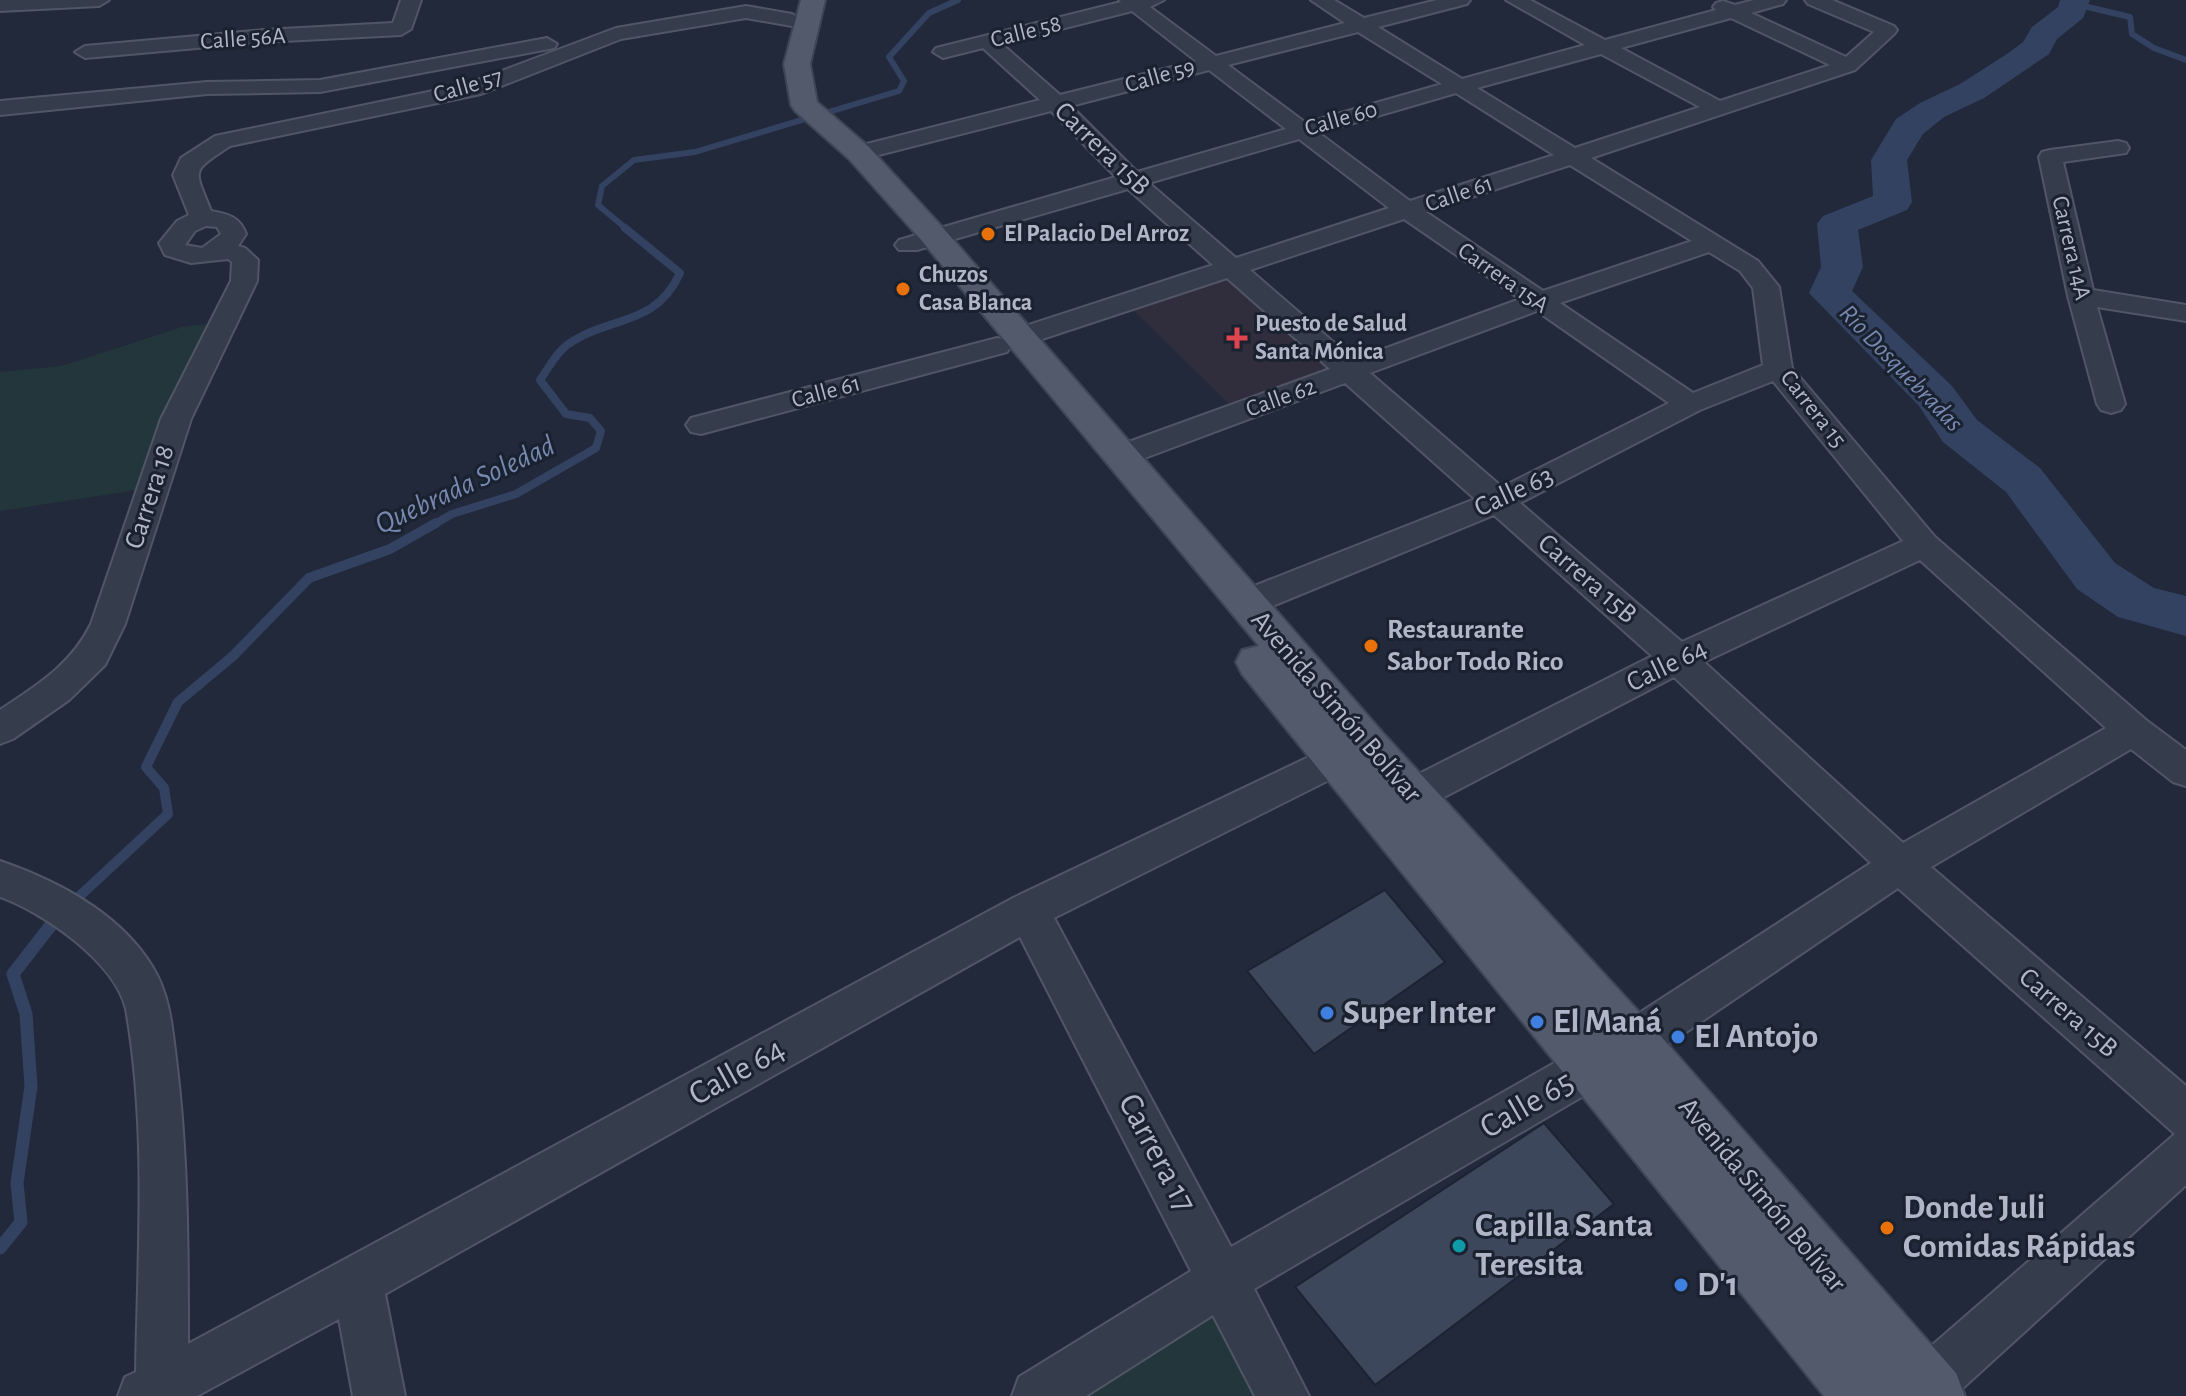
<svg xmlns="http://www.w3.org/2000/svg" width="2186" height="1396" font-family="'Alegreya Sans',sans-serif">
  <style>
    .medical { fill: #302d3c }
    .green { fill: #23363c }
    .lines { fill: none; stroke-linecap: round; stroke-linejoin: round }
    .stream-far3 { stroke: #344262; stroke-width: 6 }
    .stream-far2 { stroke: #344262; stroke-width: 8 }
    .stream-far1 { stroke: #344262; stroke-width: 10 }
    .stream { stroke: #344262; stroke-width: 13 }
    .river { fill: #344262; fill-rule: evenodd }
    .building { fill: #3d475b; stroke: #1c2332; stroke-width: 2 }
    .minor-casing { stroke: #505666; stroke-width: 4 }
    .major-casing { stroke: #3e4554; stroke-width: 4 }
    .minor { fill: #353c4b; fill-rule: evenodd }
    .major { fill: #535a6b; fill-rule: evenodd }
    .food-dot { fill: #e8710a; stroke: #1a212f; stroke-width: 3 }
    .health-dot { fill: #e0444e; stroke: #1a212f; stroke-width: 3 }
    .shop-dot { fill: #3f7fe0; stroke: #1a212f; stroke-width: 3 }
    .culture-dot { fill: #0f9aa8; stroke: #1a212f; stroke-width: 3 }
    .labels { text-anchor: middle; dominant-baseline: central; stroke-width: 6; stroke-linejoin: round; paint-order: stroke }
    .far-street-label { font-size: 24px; fill: #b0b6c7; stroke: #1a212f }
    .far-poi-label { font-size: 24px; font-weight: bold; fill: #b0b6c7; stroke: #1a212f; text-anchor: start }
    .far-water-label { font-size: 26px; font-style: italic; fill: #7789b0; stroke: #1a212f }
    .street-label { font-size: 28px; fill: #b0b6c7; stroke: #1a212f }
    .poi-label { font-size: 28px; font-weight: bold; fill: #b0b6c7; stroke: #1a212f; text-anchor: start }
    .water-label { font-size: 30px; font-style: italic; fill: #7789b0; stroke: #1a212f }
    .near-poi-label { font-size: 34px; font-weight: bold; fill: #b0b6c7; stroke: #1a212f; text-anchor: start }
    .near-street-label { font-size: 34px; fill: #b0b6c7; stroke: #1a212f }
  </style>
  <rect width="100%" height="100%" fill="#21293b"/>
  <!-- medical -->
  <polygon class="medical" points="1233,269 1352,372 1239,414 1127,304"/>
  <!-- green -->
  <g class="green">
    <polygon points="223,322 150,488 0,511 0,372 62,366 182,327"/>
    <polygon points="1224,1279 1283,1396 1038,1396"/>
  </g>
  <g class="lines">
    <!-- stream-far3 -->
    <g class="stream-far3">
      <polyline points="2075,4 2130,17 2132,34 2154,48 2186,60"/>
      <polyline points="628,230 598,205 602,186 634,160 695,152 899,91 904,81 889,57 929,13 958,0"/>
    </g>
    <!-- stream-far2 -->
    <path class="stream-far2" d="M433,525L452,514L516,494L596,448L601,431L590,418L566,414L540,380C548,369 555,354 567,345C609,315 655,328 680,273L625,228"/>
    <!-- stream-far1 -->
    <polyline class="stream-far1" points="70,905 168,814 164,788 146,767 178,702 233,656 309,578 390,549 436,523"/>
    <!-- stream -->
    <polyline class="stream" points="0,1248 21,1222 17,1183 31,1086 26,1014 13,974 58,916"/>
    <!-- river -->
    <polygon class="river" points="2060,0 2090,0 2083,18 2057,39 2049,54 1984,98 1944,117 1923,134 1907,160 1912,202 1907,210 1858,230 1863,267 1852,291 1952,386 1977,420 2040,468 2115,563 2154,588 2186,596 2186,636 2118,617 2077,589 2006,492 1943,442 1919,406 1809,293 1821,267 1817,224 1823,216 1873,196 1871,160 1896,119 1920,103 1960,84 2007,54 2023,42 2032,27 2058,7"/>
  </g>
  <!-- building -->
  <g class="building">
    <polygon points="1385,890 1445,962 1314,1054 1247,971"/>
    <polygon points="1544,1123 1614,1204 1375,1385 1295,1287"/>
  </g>
  <g class="lines">
    <defs>
      <g id="minor">
        <polygon points="0,0 109,0 99,6 0,11"/>
        <polygon points="401,0 421,0 411,29 401,35 264,42 85,58 75,52 85,46 264,30 393,23"/>
        <path d="M1119,0H1164L1150,7L1216,56L1345,23L1311,0H1334L1364,18L1437,0H1470L1467,4L1378,27L1462,79L1585,45L1506,0H1530L1605,40L1716,10L1713,7L1716,3L1723,1L1735,5L1754,0H1786L1783,4L1751,13L1846,57L1874,32L1808,4L1805,0H1832L1894,26L1897,30L1894,34L1855,70L1591,158L1758,261L1779,287L1792,368L1935,537L2146,720L2186,750V786L2173,782L2131,749L1931,867L2186,1086V1185L1954,1396H1902L1899,1387L1906,1368L2175,1134L1898,888L1648,1058L1254,1289L1309,1396H1255L1213,1315L1086,1396H1012L1019,1377L1191,1271L1020,937L385,1294L405,1396H353L339,1319L197,1396H118L125,1377L136,1372C138,1252 147,1128 126,1009C115,962 43,912 0,897V861C58,881 119,913 152,966C170,995 172,1027 176,1059C188,1154 188,1249 188,1344L1013,898L1336,744L1349,748L1355,759L1349,770L1054,918L1231,1247L1616,1028L1871,863L1674,677L1427,806L1413,811L1399,806L1394,795L1399,784L1652,656L1494,515L1258,612L1246,615L1234,612L1229,603L1234,594L1475,499L1345,383L1134,462L1123,465L1112,462L1108,455L1112,448L1330,369L1227,278L1030,343H1010L1006,337L1010,331L1213,265L1128,189L917,250H899L895,245L899,240L1116,177L1051,111L859,160L851,158L848,153L851,148L1040,100L983,48L943,58L933,52L936,48L1121,2ZM1132,11L1196,61L1060,95L1002,44ZM1731,18L1830,65L1720,101L1621,48ZM1358,32L1442,84L1306,123L1228,65ZM1601,54L1700,107L1575,148L1477,88ZM1209,70L1286,129L1137,172L1071,106ZM1456,93L1554,155L1410,201L1319,133ZM1299,139L1389,208L1236,258L1149,183ZM1570,165L1692,241L1543,291L1426,212ZM1404,219L1520,299L1354,360L1250,270ZM1709,252L1740,271L1753,288L1763,365L1693,393L1560,303ZM1537,311L1669,403L1502,487L1370,373ZM1773,381L1903,541L1682,642L1520,503L1700,410ZM1920,560L2106,728L1903,843L1704,662Z"/>
        <path d="M746,6L792,14L802,20L792,26L746,18L621,39L481,94L230,146C190,173 194,168 211,211C228,214 240,217 246,234L238,246L245,248L258,260L257,281L191,419L125,624L105,665L69,700L13,739L0,744V710C37,685 71,665 91,624L161,419L231,281L232,262L228,259L191,263L165,255L159,243L177,221L189,215L173,175L181,158L215,136L467,84L616,28ZM206,226L217,227L221,234L202,248L185,245L195,231Z"/>
        <polygon points="547,38 557,44 554,48 320,92 207,94 0,115 0,101 207,82 320,80"/>
        <polygon points="2118,141 2126,143 2129,148 2126,153 2063,162 2093,290 2186,305 2186,321 2097,307 2125,404 2121,410 2111,413 2101,410 2097,404 2068,296 2039,157 2042,152 2050,150"/>
        <polygon points="997,338 1007,340 1011,346 1007,352 701,434 691,432 686,425 691,418"/>
      </g>
      <polygon id="major" points="801,0 825,0 810,64 817,102 869,147 944,229 1383,733 1651,1025 1956,1373 1965,1396 1824,1396 1242,674 1236,662 1242,650 1259,646 922,241 849,159 795,111 791,105 784,64"/>
    </defs>
    <!-- minor casing -->
    <use href="#minor" class="minor-casing"/>
    <!-- major casing -->
    <use href="#major" class="major-casing"/>
    <!-- minor -->
    <use href="#minor" class="minor"/>
    <!-- major -->
    <use href="#major" class="major"/>
  </g>
  <!-- markers -->
  <g class="food-dot">
    <circle cx="988" cy="234" r="8"/>
    <circle cx="903" cy="289" r="8"/>
    <circle cx="1371" cy="646" r="8"/>
    <circle cx="1887" cy="1228" r="8"/>
  </g>
  <path class="health-dot" d="M1233 326h8v8h8v8h-8v8h-8v-8h-8v-8h8z"/>
  <g class="shop-dot">
    <circle cx="1327" cy="1013" r="8"/>
    <circle cx="1537" cy="1022" r="8"/>
    <circle cx="1678" cy="1037" r="8"/>
    <circle cx="1681" cy="1285" r="8"/>
  </g>
  <circle class="culture-dot" cx="1459" cy="1246" r="8"/>
  <g class="labels">
    <!-- far-street labels -->
    <g class="far-street-label">
      <text transform="translate(1026 32) rotate(-14)">Calle 58</text>
      <text transform="translate(243 39) rotate(-4)">Calle 56A</text>
      <text transform="translate(1160 76) rotate(-16)">Calle 59</text>
      <text transform="translate(468 86) rotate(-16)">Calle 57</text>
      <text transform="translate(1341 119) rotate(-16)">Calle 60</text>
      <text transform="translate(1459 194) rotate(-19)">Calle 61</text>
      <text transform="translate(2071 248) rotate(77)">Carrera 14A</text>
      <text transform="translate(1503 278) rotate(35)">Carrera 15A</text>
      <text transform="translate(826 392) rotate(-15)">Calle 61</text>
      <text transform="translate(1281 398) rotate(-20)">Calle 62</text>
      <text transform="translate(1813 409) rotate(52)">Carrera 15</text>
    </g>
    <!-- far-poi labels -->
    <g class="far-poi-label">
      <text x="1004" y="234">El Palacio Del Arroz</text>
      <text x="919" y="275">Chuzos<tspan x="919" dy="28">Casa Blanca</tspan></text>
      <text x="1255" y="324">Puesto de Salud<tspan x="1255" dy="28">Santa Mónica</tspan></text>
    </g>
    <!-- far-water labels -->
    <g class="far-water-label">
      <text transform="translate(1901 368) rotate(46)">Río Dosquebradas</text>
    </g>
    <!-- street labels -->
    <g class="street-label">
      <text transform="translate(1102 149) rotate(44)">Carrera 15B</text>
      <text transform="translate(1514 492) rotate(-25)">Calle 63</text>
      <text transform="translate(150 497) rotate(-72)">Carrera 18</text>
      <text transform="translate(1587 579) rotate(41)">Carrera 15B</text>
      <text transform="translate(1667 666) rotate(-26)">Calle 64</text>
      <text transform="translate(1336 707) rotate(49)">Avenida Simón Bolívar</text>
      <text transform="translate(2068 1013) rotate(41)">Carrera 15B</text>
      <text transform="translate(1762 1195) rotate(50)">Avenida Simón Bolívar</text>
    </g>
    <!-- poi labels -->
    <g class="poi-label">
      <text x="1387" y="630">Restaurante<tspan x="1387" dy="32">Sabor Todo Rico</tspan></text>
    </g>
    <!-- water labels -->
    <g class="water-label">
      <text transform="translate(465 485) rotate(-25)">Quebrada Soledad</text>
    </g>
    <!-- near-poi labels -->
    <g class="near-poi-label">
      <text x="1343" y="1013">Super Inter</text>
      <text x="1553" y="1022">El Maná</text>
      <text x="1694" y="1037">El Antojo</text>
      <text x="1903" y="1208">Donde Juli<tspan x="1903" dy="39">Comidas Rápidas</tspan></text>
      <text x="1475" y="1226">Capilla Santa<tspan x="1475" dy="39">Teresita</tspan></text>
      <text x="1697" y="1285">D'1</text>
    </g>
    <!-- near-street labels -->
    <g class="near-street-label">
      <text transform="translate(737 1072) rotate(-29)">Calle 64</text>
      <text transform="translate(1527 1105) rotate(-30)">Calle 65</text>
      <text transform="translate(1157 1153) rotate(62)">Carrera 17</text>
    </g>
  </g>
</svg>
